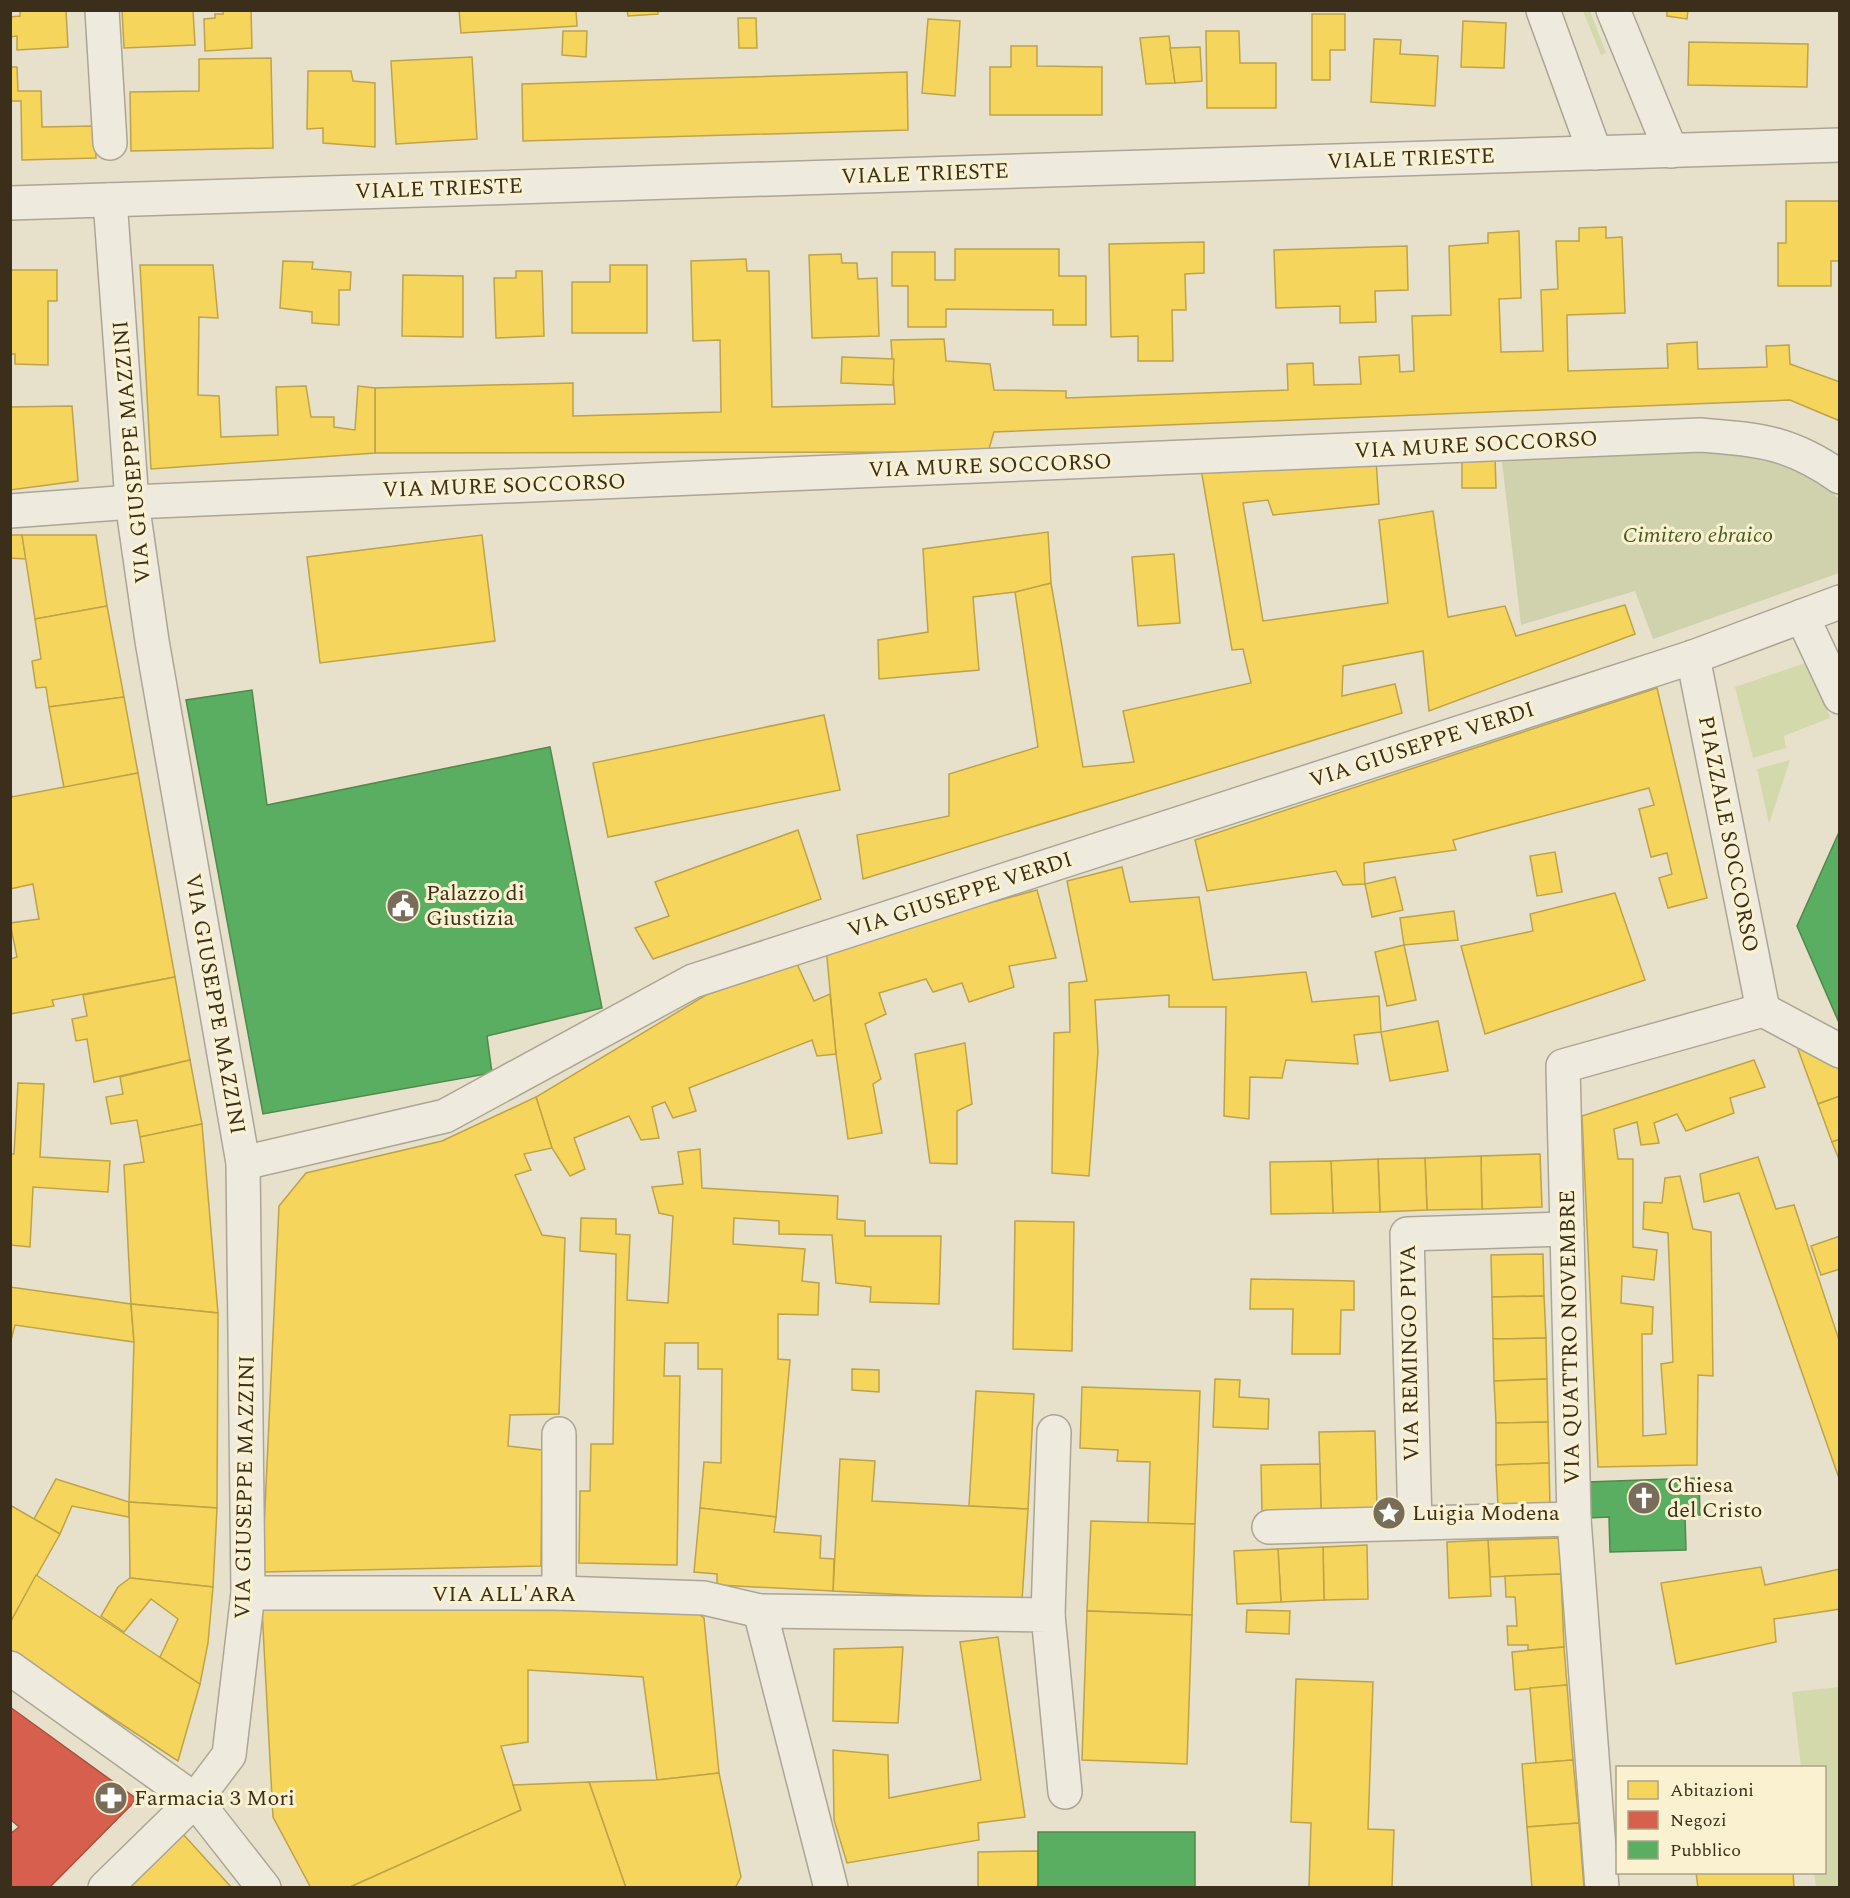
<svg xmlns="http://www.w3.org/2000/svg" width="1850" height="1898" font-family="Spectral,serif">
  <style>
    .green { fill: #d4d9ac }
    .cemetery { fill: #cfd2ac }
    .homes { fill: #f6d55c; stroke: #bea348; stroke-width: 1.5 }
    .shops { fill: #d6604d; stroke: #a8513e; stroke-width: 1.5 }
    .public { fill: #5aae61; stroke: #51884c; stroke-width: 1.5 }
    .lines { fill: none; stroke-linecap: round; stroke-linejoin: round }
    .minor-casing { stroke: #aca595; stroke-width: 36 }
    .minor { stroke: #eeeadd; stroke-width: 33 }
    .labels { text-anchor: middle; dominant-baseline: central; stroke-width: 6; stroke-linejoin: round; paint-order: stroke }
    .street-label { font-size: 22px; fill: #3b2e1b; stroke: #f9f1d0 }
    .park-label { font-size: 22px; font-style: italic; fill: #465a20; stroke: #f9f1d0 }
    .poi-label { font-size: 22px; fill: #3b2e1b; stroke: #f9f1d0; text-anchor: start }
  </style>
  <rect width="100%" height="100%" fill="#e7e1cb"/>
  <!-- green -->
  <g class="green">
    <polygon points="1583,11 1590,11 1606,53 1601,55"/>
    <polygon points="1811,661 1830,718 1784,736 1786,748 1753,758 1735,687"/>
    <polygon points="1790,760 1769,824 1757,769"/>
    <polygon points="1839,1687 1839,1887 1816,1887 1814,1873 1824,1872 1824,1768 1801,1767 1792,1692"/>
  </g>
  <!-- cemetery -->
  <polygon class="cemetery" points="1724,450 1772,457 1820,481 1839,499 1839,573 1653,639 1635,591 1521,625 1502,462 1593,454"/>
  <!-- homes -->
  <g class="homes">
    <polygon points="20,10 66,10 68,47 17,50 17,36 10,37 10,17 20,16"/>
    <polygon points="122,10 193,10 195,45 124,48"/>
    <polygon points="223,10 251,10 252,48 205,51 204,19 215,18 215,14 223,14"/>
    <polygon points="459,10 576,10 577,26 461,33"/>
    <polygon points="627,10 658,10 658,14 628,16"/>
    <polygon points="1667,10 1688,10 1687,19 1667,16"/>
    <polygon points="1312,14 1345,14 1345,50 1330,50 1330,80 1312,80"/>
    <polygon points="738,18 756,18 757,48 739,48"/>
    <polygon points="928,19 960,21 955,96 922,93"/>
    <polygon points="1463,21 1506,23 1504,68 1461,67"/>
    <polygon points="563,31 587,31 586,57 562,55"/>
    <polygon points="1206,31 1239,31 1240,63 1276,63 1276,108 1207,108"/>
    <polygon points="1169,36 1175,83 1146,84 1140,38"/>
    <polygon points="1374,39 1401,40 1400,54 1438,56 1435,106 1371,102"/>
    <polygon points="1689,42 1808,44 1807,87 1688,85"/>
    <polygon points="1011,46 1037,46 1037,66 1102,67 1102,115 990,115 990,67 1011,67"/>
    <polygon points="1200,47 1202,81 1175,83 1170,48"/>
    <polygon points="472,57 477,139 396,144 391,61"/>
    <polygon points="271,58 273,148 131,151 130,92 199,91 199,59"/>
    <polygon points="10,67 17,67 18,91 41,91 42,127 94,126 96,158 22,160 21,101 10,101"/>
    <polygon points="308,71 351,71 353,81 375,83 375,147 323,143 323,128 307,129"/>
    <polygon points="907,72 908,130 523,141 522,84"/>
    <polygon points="1786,201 1840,201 1840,261 1831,261 1831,286 1778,286 1778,243 1786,243"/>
    <polygon points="1606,227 1606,238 1622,237 1625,313 1567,315 1568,371 1668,368 1667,344 1697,342 1698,369 1767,367 1766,346 1789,345 1790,364 1840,382 1840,421 1790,400 994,432 988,452 375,453 375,388 573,383 573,416 721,412 720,340 693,341 691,261 746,259 747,271 769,271 772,407 895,404 891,340 944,339 946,361 990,364 994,390 1066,391 1066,398 1288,390 1287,364 1313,363 1314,385 1361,384 1359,357 1399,355 1400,372 1414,371 1412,316 1451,315 1449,246 1488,243 1488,233 1519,231 1521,298 1499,299 1501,352 1543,351 1541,290 1558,289 1556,241 1579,241 1579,228"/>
    <polygon points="1204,242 1204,273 1185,274 1186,310 1172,310 1173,361 1138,361 1138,336 1111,337 1109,244"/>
    <polygon points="1407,246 1408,290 1375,291 1376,322 1340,323 1340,306 1276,308 1274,250"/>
    <polygon points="955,249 1059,249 1059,276 1086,276 1086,325 1053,325 1053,310 946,309 946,327 908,327 908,286 892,286 892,252 935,252 935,280 955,280"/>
    <polygon points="841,254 842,263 857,263 858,279 877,278 879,336 812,338 809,255"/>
    <polygon points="283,261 313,262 312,269 351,272 350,290 339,290 339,325 312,323 312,312 280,308"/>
    <polygon points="140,265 213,265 218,318 199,317 198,395 219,396 221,437 278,435 276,387 306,386 311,417 334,417 334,427 355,430 358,386 375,388 375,453 151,469"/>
    <polygon points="610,265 647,265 647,333 572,333 572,282 610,282"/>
    <polygon points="10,270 57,270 57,301 48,301 48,365 15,364 15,354 10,354"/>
    <polygon points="516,271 542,271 544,336 496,338 494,278 516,278"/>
    <polygon points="403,275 463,276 463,337 402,336"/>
    <polygon points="842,357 894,359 893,385 841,383"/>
    <polygon points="72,406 78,481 10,490 10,407"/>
    <polygon points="1462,456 1495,456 1496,488 1462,488"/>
    <polygon points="1376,460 1379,504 1273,515 1268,500 1243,503 1263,621 1388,603 1379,520 1433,511 1448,617 1505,606 1516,636 1625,605 1635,634 1429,711 1423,651 1343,666 1342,696 1395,684 1402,713 863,879 857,835 949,816 949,774 1038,747 1015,592 1051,583 1083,767 1134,762 1123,711 1251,683 1243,649 1232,650 1201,469"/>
    <polygon points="1048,532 1051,583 1015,592 973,597 979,670 879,679 878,640 928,632 923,549"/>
    <polygon points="10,535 22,535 26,559 10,558"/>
    <polygon points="22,535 96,535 107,606 35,619"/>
    <polygon points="482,535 495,641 320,663 307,557"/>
    <polygon points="1174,554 1180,623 1138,626 1132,557"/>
    <polygon points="107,606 124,697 49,707 46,687 36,688 32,661 41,659 35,619"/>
    <polygon points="1657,688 1707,898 1668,908 1659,878 1672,874 1667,853 1651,857 1639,809 1654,805 1649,788 1453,840 1456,850 1364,863 1365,884 1343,885 1336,871 1207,891 1195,840"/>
    <polygon points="124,697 138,773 64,788 49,707"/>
    <polygon points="824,715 840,790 608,837 593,763"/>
    <polygon points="138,773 175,977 52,1000 54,1006 10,1014 10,959 17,957 10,923 39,919 33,884 10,889 10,788 12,797"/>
    <polygon points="798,830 821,899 653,959 635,928 669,916 655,882"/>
    <polygon points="1555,852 1562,892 1537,896 1530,856"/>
    <polygon points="1122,867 1130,902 1199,897 1213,980 1306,972 1312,1002 1379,996 1381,1032 1354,1035 1358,1064 1286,1060 1282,1078 1250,1077 1249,1119 1224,1116 1226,1007 1169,1007 1169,995 1095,1000 1098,1052 1089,1176 1052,1173 1054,1033 1070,1032 1069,983 1087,981 1067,881"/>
    <polygon points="1395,877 1403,910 1372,917 1365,884"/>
    <polygon points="1037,890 1056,958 1009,966 1014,987 969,1002 962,983 933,992 926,979 879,993 886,1014 865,1024 881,1079 873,1084 882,1133 848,1139 836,1054 826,947"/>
    <polygon points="1615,893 1645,980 1485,1034 1461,946 1533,931 1530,914"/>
    <polygon points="1454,911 1458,940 1404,945 1400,918"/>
    <polygon points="1404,945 1416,1000 1387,1006 1375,952"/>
    <polygon points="797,964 814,1001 830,994 836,1054 817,1056 812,1040 689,1088 696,1111 673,1118 665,1102 652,1107 659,1138 641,1140 629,1116 574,1138 585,1169 570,1176 552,1148 536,1097 706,995"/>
    <polygon points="175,977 190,1060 94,1082 87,1039 76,1041 72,1019 87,1016 83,995"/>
    <polygon points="1438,1021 1448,1071 1390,1081 1381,1032"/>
    <polygon points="965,1043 972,1104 957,1111 957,1164 930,1163 915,1054"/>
    <polygon points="1796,1044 1840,1064 1840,1096 1818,1104"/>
    <polygon points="190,1060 202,1124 140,1137 137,1120 111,1124 106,1097 123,1094 120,1077"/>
    <polygon points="1754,1060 1765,1087 1730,1098 1734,1113 1686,1131 1677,1114 1654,1123 1659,1143 1641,1145 1637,1122 1614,1129 1618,1159 1633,1159 1633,1247 1657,1250 1654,1280 1622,1276 1621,1303 1653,1307 1652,1334 1642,1334 1643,1436 1666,1434 1661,1364 1673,1362 1668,1233 1643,1229 1644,1202 1662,1203 1665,1178 1680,1176 1693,1229 1711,1232 1713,1376 1698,1375 1697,1465 1598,1467 1582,1116"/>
    <polygon points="18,1083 44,1084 40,1157 110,1161 108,1192 33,1187 30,1247 10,1245 10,1154 14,1154"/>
    <polygon points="1840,1096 1840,1139 1832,1142 1818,1104"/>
    <polygon points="536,1097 552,1148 524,1154 531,1170 515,1175 542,1235 565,1238 559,1414 510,1415 508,1446 542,1450 541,1566 262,1572 279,1206 306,1173 442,1141"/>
    <polygon points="202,1124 218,1313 131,1304 124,1165 144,1162 140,1137"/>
    <polygon points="1840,1139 1840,1162 1832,1142"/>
    <polygon points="700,1149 702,1188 838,1196 837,1219 865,1221 865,1236 941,1236 939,1304 870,1302 871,1287 836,1283 832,1235 779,1234 779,1221 734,1218 733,1244 805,1249 802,1281 819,1283 818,1315 778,1314 778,1359 790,1360 776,1517 700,1508 704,1462 721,1463 722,1369 698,1369 698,1343 665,1343 664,1376 680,1376 677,1565 579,1563 580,1491 590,1491 591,1444 613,1444 616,1254 580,1251 581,1218 616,1219 616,1234 630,1235 627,1300 668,1303 673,1216 659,1213 652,1187 683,1184 678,1152"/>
    <polygon points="1540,1154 1542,1207 1482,1209 1481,1156"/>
    <polygon points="1481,1156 1482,1209 1427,1210 1425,1158"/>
    <polygon points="1758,1157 1776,1209 1794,1205 1840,1343 1840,1481 1739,1193 1704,1202 1700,1174"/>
    <polygon points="1425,1158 1427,1210 1380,1212 1378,1159"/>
    <polygon points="1378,1159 1380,1212 1333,1213 1331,1161"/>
    <polygon points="1331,1161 1333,1213 1271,1214 1270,1162"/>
    <polygon points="1015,1221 1074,1222 1072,1351 1013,1349"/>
    <polygon points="1840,1236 1840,1269 1821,1275 1811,1246"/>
    <polygon points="1543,1254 1544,1296 1492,1297 1491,1255"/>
    <polygon points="1251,1279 1354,1281 1354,1310 1341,1310 1340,1354 1292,1354 1293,1309 1250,1309"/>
    <polygon points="10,1287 131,1304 134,1342 15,1325 10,1344"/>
    <polygon points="1544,1296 1546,1338 1493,1339 1492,1297"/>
    <polygon points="131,1304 218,1313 217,1508 129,1502 134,1342"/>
    <polygon points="1546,1338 1547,1379 1494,1381 1493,1339"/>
    <polygon points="852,1369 879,1370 879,1392 852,1390"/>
    <polygon points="1215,1379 1240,1380 1239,1397 1269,1399 1268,1429 1213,1427"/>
    <polygon points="1547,1379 1548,1422 1496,1423 1494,1381"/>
    <polygon points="1082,1387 1200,1391 1195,1524 1148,1523 1150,1462 1117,1461 1118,1450 1080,1448"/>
    <polygon points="976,1391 1034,1394 1028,1509 969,1506"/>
    <polygon points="1548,1422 1549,1463 1496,1465 1496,1423"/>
    <polygon points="1375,1431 1377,1509 1321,1510 1319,1432"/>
    <polygon points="840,1459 875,1461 872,1501 1028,1509 1022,1601 833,1591"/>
    <polygon points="1549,1463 1550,1506 1498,1507 1496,1465"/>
    <polygon points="1320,1464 1321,1510 1262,1512 1261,1465"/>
    <polygon points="56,1479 129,1502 129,1517 72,1506 60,1534 34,1519"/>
    <polygon points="129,1502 217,1508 213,1587 130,1578"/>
    <polygon points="10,1505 60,1534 10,1623"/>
    <polygon points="700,1508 776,1517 774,1532 821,1536 820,1558 834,1559 833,1591 717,1585 717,1574 694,1572"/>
    <polygon points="1091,1521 1195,1524 1192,1615 1087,1611"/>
    <polygon points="1560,1538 1561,1574 1490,1577 1488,1540"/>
    <polygon points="1488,1540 1491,1596 1449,1598 1447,1542"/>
    <polygon points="1367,1545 1368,1599 1324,1600 1323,1547"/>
    <polygon points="1323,1547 1324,1600 1281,1602 1278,1549"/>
    <polygon points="1278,1549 1281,1602 1237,1604 1234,1551"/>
    <polygon points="1761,1567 1765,1585 1840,1569 1840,1609 1774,1619 1776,1642 1676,1664 1661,1583"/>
    <polygon points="1561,1574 1564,1647 1528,1650 1528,1645 1508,1645 1507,1626 1517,1626 1515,1597 1506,1597 1505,1576"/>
    <polygon points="36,1575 200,1684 178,1761 10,1651 10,1623"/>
    <polygon points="130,1578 213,1587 208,1643 200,1684 160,1657 178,1619 151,1599 124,1632 101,1616 118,1587"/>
    <polygon points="262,1609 695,1611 704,1618 719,1773 657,1780 643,1677 528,1670 528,1742 501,1746 521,1810 348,1888 311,1888 273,1817"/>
    <polygon points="1247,1610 1290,1611 1289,1634 1246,1632"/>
    <polygon points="1087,1611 1192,1615 1187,1764 1082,1760"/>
    <polygon points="998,1637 1025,1817 978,1823 979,1840 847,1863 834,1820 833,1750 888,1755 889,1798 981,1780 960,1642"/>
    <polygon points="903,1647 898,1723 833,1721 834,1649"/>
    <polygon points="1564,1647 1567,1685 1515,1690 1512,1652"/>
    <polygon points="1296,1679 1373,1682 1368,1829 1394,1830 1392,1888 1309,1888 1311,1823 1291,1822"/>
    <polygon points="1567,1685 1573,1760 1536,1763 1530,1688"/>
    <polygon points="1573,1760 1579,1823 1527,1827 1522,1764"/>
    <polygon points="719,1773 741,1877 735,1888 626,1888 589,1782 657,1780"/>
    <polygon points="589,1782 626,1888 348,1888 521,1810 513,1785"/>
    <polygon points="1579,1823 1584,1888 1532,1888 1527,1827"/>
    <polygon points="182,1833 232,1888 123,1888"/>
    <polygon points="1038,1851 1038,1888 978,1888 978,1852"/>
    <polygon points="1696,1872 1793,1872 1794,1888 1698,1888"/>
  </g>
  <!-- shops -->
  <polygon class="shops" points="10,1707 137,1799 49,1888 10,1888 10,1834 19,1827 10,1819"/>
  <!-- public -->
  <g class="public">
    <polygon points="252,690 267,805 550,747 602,1008 487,1036 492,1073 263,1114 186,700"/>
    <polygon points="1840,830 1840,1025 1797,926"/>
    <polygon points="1699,1478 1700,1515 1685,1516 1686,1550 1610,1552 1609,1517 1588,1518 1587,1482"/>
    <rect x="1038" y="1832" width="157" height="56"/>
  </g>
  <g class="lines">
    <defs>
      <g id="minor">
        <polyline points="102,10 110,143"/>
        <polyline points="1543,10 1595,153"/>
        <polyline points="1613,10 1671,151"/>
        <polyline points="10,203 1840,145"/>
        <path d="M10,511L132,502L1700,435C1759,440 1789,441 1840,477"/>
        <polyline points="1802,616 1840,697"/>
        <polyline points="1693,657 1763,1010"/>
        <polyline points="1763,1010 1840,1051"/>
        <polyline points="243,1163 445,1116 693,981 1693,657 1840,602"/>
        <polyline points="559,1434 559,1593"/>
        <polyline points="1415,1523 1407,1234 1567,1229"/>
        <polyline points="1269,1527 1574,1519"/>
        <polyline points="248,1593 559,1593 704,1598 760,1611 1048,1615 1065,1792"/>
        <polyline points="760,1611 831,1888"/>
        <polyline points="1048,1615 1054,1432"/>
        <polyline points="10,1668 195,1800 264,1888"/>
        <polyline points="105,1888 195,1800 229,1755 248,1593 243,1163 152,641 132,502 110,200"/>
        <polyline points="1602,1888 1574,1519 1563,1066 1763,1010"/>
      </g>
    </defs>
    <!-- minor casing -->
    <use href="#minor" class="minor-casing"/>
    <!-- minor -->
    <use href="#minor" class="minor"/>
  </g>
  <!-- icons -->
  <defs>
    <symbol id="civic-disc" viewBox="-11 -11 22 22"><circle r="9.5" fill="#776d59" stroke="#f9f1d0"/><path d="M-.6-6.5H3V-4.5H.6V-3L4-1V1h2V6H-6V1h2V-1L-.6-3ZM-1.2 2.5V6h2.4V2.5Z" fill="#fff"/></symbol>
    <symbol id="church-disc" viewBox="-11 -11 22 22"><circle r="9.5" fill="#776d59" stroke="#f9f1d0"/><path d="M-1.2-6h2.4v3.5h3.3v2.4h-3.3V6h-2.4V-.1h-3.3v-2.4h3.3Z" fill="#fff"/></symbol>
    <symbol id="sight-disc" viewBox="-11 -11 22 22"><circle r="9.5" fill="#776d59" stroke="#f9f1d0"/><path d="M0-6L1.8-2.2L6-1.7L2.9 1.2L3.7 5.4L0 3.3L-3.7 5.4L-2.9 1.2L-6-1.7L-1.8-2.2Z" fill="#fff"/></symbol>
    <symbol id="pharmacy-disc" viewBox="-11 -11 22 22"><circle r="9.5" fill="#776d59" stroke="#f9f1d0"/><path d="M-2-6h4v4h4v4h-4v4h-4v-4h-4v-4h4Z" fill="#fff"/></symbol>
  </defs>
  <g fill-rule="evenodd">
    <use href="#civic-disc" x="384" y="887" width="38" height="38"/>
    <use href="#church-disc" x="1625" y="1479" width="38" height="38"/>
    <use href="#sight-disc" x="1370" y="1494" width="38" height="38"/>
    <use href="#pharmacy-disc" x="92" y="1779" width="38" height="38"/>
  </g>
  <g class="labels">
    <!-- street labels -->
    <g class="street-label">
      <text transform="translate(1411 159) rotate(-2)">VIALE TRIESTE</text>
      <text transform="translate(925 174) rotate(-2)">VIALE TRIESTE</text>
      <text transform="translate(439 189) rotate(-2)">VIALE TRIESTE</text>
      <text transform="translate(1476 445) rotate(-3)">VIA MURE SOCCORSO</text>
      <text transform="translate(132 452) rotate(-95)">VIA GIUSEPPE MAZZINI</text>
      <text transform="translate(990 466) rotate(-2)">VIA MURE SOCCORSO</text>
      <text transform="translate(504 486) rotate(-2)">VIA MURE SOCCORSO</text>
      <text transform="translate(1422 745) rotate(-18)">VIA GIUSEPPE VERDI</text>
      <text transform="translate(1728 834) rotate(79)">PIAZZALE SOCCORSO</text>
      <text transform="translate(960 895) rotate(-18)">VIA GIUSEPPE VERDI</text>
      <text transform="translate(215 1004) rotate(80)">VIA GIUSEPPE MAZZINI</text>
      <text transform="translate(1570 1337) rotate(-91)">VIA QUATTRO NOVEMBRE</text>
      <text transform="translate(1410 1353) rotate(-91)">VIA REMINGO PIVA</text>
      <text transform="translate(245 1487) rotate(-89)">VIA GIUSEPPE MAZZINI</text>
      <text x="504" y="1594">VIA ALL'ARA</text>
    </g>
    <!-- park labels -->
    <g class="park-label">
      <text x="1698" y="535">Cimitero ebraico</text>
    </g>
    <!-- poi labels -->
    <g class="poi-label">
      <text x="426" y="893">Palazzo di<tspan x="426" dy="25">Giustizia</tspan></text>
      <text x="1667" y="1485">Chiesa<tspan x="1667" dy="25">del Cristo</tspan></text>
      <text x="1412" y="1513">Luigia Modena</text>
      <text x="134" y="1798">Farmacia 3 Mori</text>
    </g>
  </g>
  <!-- border -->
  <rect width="1850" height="1898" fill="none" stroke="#3b2e1b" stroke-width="24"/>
  <!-- legend -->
  <rect x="1616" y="1766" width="210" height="108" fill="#f9f1d0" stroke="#ada388" stroke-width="1.5"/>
  <rect x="1628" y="1781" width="30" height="18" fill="#f6d55c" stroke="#ada388" stroke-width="1.5"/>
  <text x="1670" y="1796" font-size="18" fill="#3b2e1b">Abitazioni</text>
  <rect x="1628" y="1811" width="30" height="18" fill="#d6604d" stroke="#ada388" stroke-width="1.5"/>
  <text x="1670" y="1826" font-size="18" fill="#3b2e1b">Negozi</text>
  <rect x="1628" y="1841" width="30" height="18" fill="#5aae61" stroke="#ada388" stroke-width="1.5"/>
  <text x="1670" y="1856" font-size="18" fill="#3b2e1b">Pubblico</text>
</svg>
